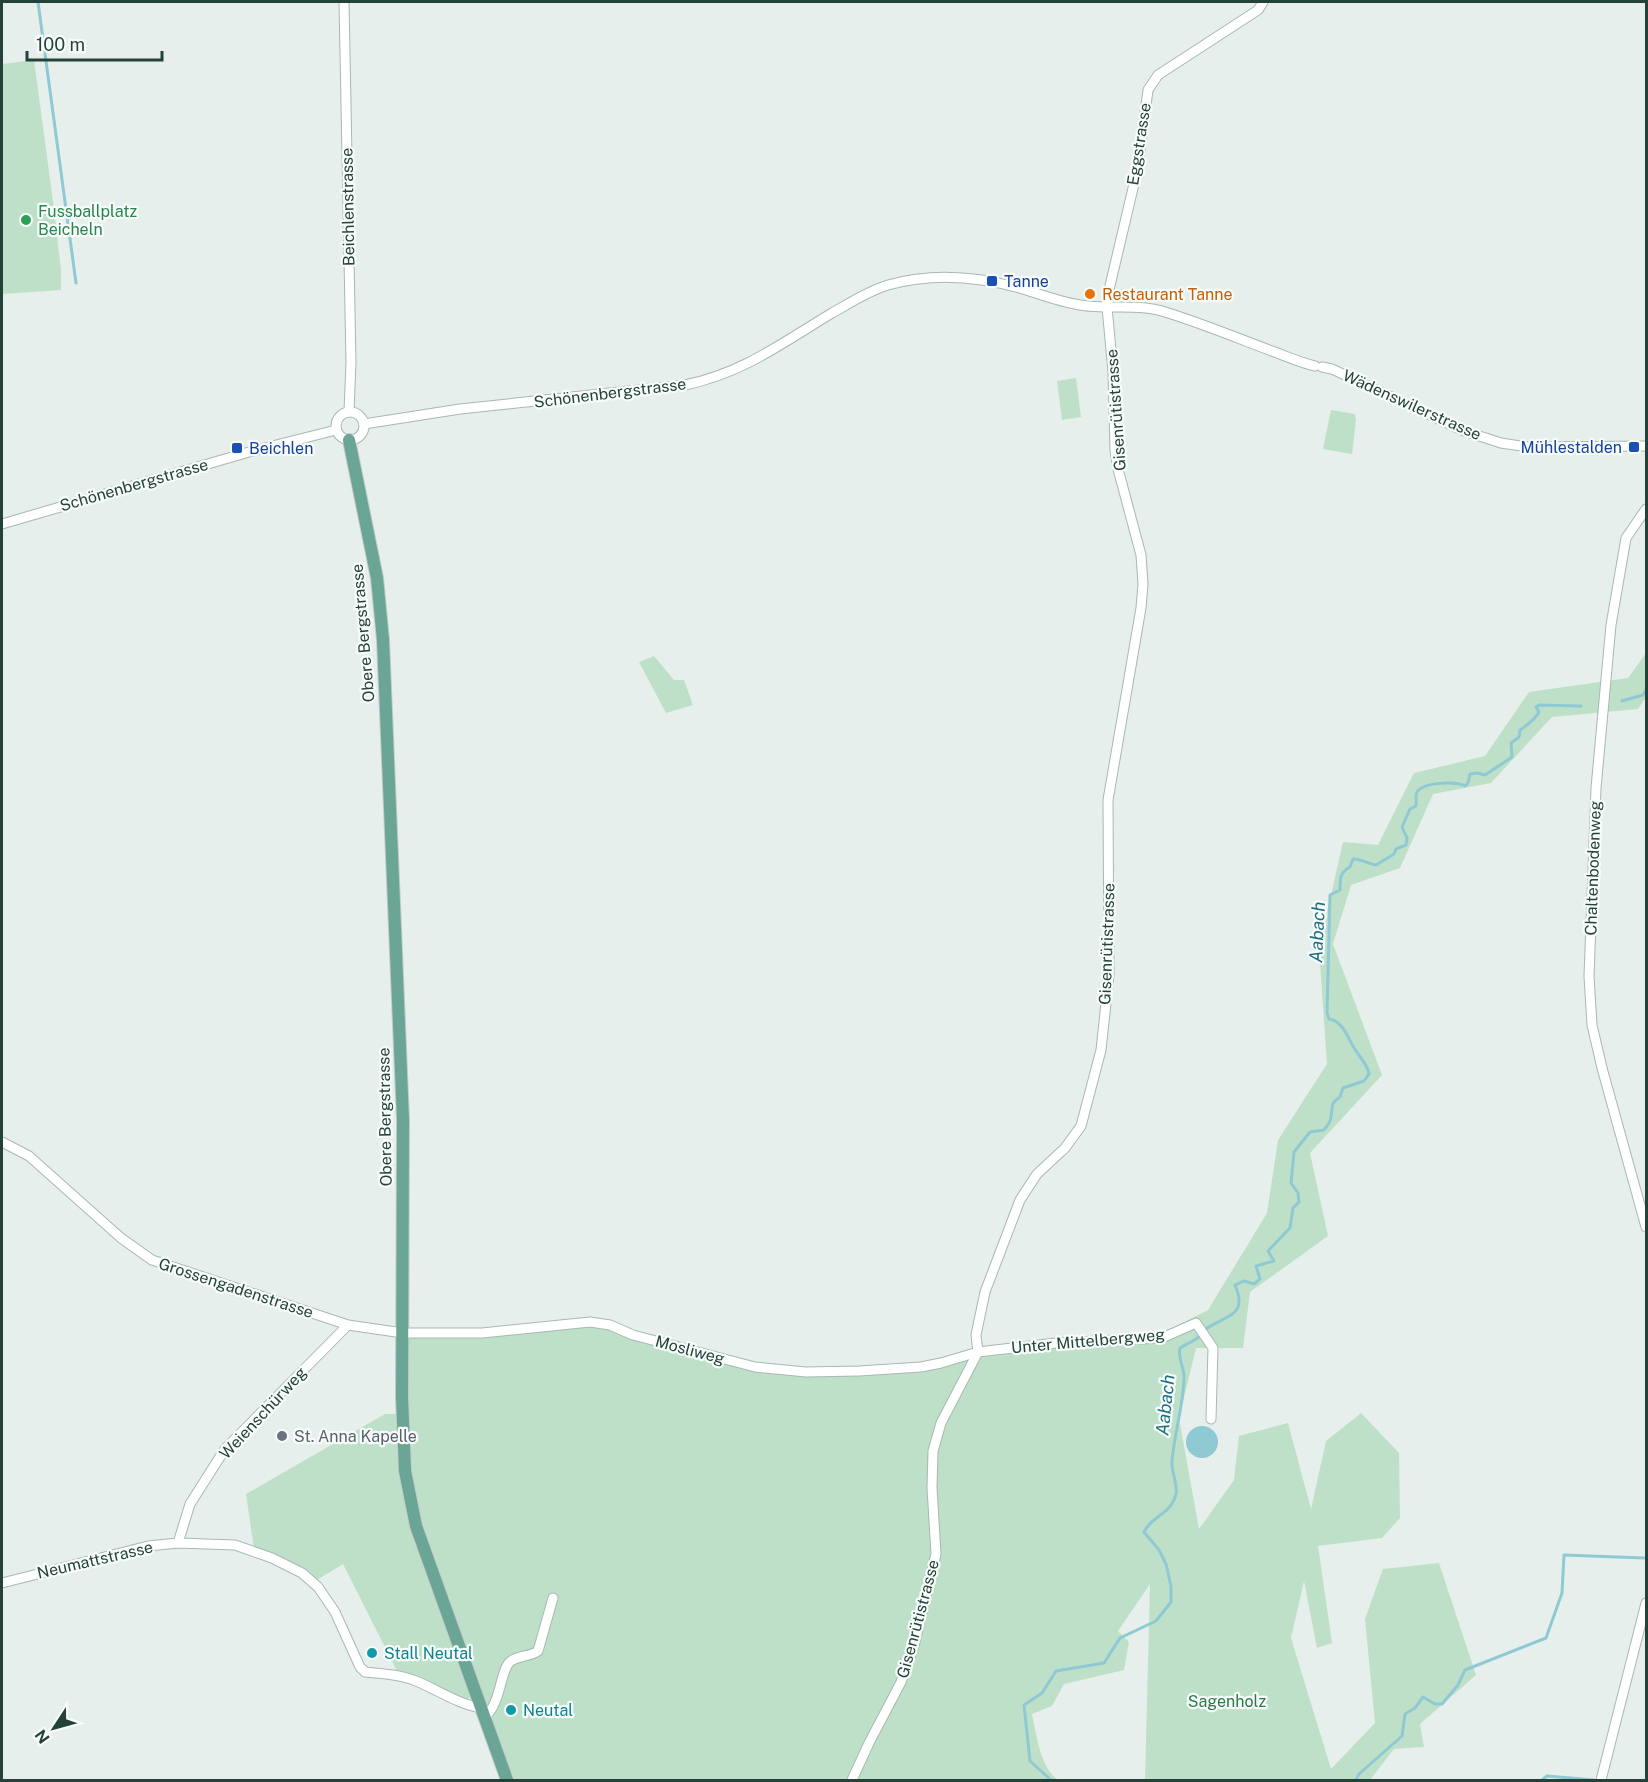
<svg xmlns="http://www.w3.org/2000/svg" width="1648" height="1782" font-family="'Public Sans',sans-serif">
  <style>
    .green { fill: #bfe0c8 }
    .water { fill: #8ec9d4 }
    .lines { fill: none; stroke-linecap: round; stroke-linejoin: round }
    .stream { stroke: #8ec9d4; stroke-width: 3 }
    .minor-casing { stroke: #a8b8b2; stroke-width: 11 }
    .major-casing { stroke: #c2cac8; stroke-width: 14 }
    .minor { stroke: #fff; stroke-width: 9 }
    .major { stroke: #6aa596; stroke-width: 12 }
    .leisure-dot { fill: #2e9e5b; stroke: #f7fbf9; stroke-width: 2 }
    .transit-dot { fill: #1a4fb4; stroke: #f7fbf9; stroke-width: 2 }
    .food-dot { fill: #e8710a; stroke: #f7fbf9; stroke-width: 2 }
    .worship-dot { fill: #6b7280; stroke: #f7fbf9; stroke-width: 2 }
    .culture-dot { fill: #0f9aa8; stroke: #f7fbf9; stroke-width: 2 }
    .labels { text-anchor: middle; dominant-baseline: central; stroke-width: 4.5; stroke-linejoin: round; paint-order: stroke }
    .street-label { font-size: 16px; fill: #24423a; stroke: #f7fbf9 }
    .leisure-label { font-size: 16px; fill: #27864d; stroke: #f7fbf9; text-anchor: start }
    .transit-label { font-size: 16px; fill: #164399; stroke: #f7fbf9; text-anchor: start }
    .food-label { font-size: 16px; fill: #c56008; stroke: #f7fbf9; text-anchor: start }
    .worship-label { font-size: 16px; fill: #5b616d; stroke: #f7fbf9; text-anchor: start }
    .culture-label { font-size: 16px; fill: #0d838f; stroke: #f7fbf9; text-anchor: start }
    .park-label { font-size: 16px; fill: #2d7a4b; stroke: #f7fbf9 }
    .water-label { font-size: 18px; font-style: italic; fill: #1c6f80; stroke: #f7fbf9 }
  </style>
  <rect width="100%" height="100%" fill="#e6efeb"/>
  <!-- green -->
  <g class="green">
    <polygon points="34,60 54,209 61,271 61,290 2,294 2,64"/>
    <polygon points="1076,378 1081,417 1062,420 1057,381"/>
    <polygon points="1331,410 1355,414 1356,420 1352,454 1323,449"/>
    <path d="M1646,653V697L1638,709L1552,717L1491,783L1433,794L1400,868L1351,885L1333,944L1382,1075L1310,1153L1328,1236L1250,1292L1243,1348H1196L1179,1418L1199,1529L1234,1480L1239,1436L1288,1423L1311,1509L1326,1441L1361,1413L1399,1453L1400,1518L1382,1538L1318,1546L1332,1643L1317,1648L1304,1581L1291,1638L1331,1769L1375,1723L1365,1619L1383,1569L1439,1563L1476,1675L1420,1724L1424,1747L1394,1749L1370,1780H1145L1150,1584L1118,1631L1129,1642L1124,1670L1064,1684L1052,1706L1032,1714C1036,1733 1041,1771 1059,1780H508L413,1496L403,1333L590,1322L755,1367L806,1372L921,1367L978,1352L1153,1338L1208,1310L1267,1213L1278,1140L1327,1064L1319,948L1343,842L1378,845L1414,773L1485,756L1529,692L1628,678Z"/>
    <polygon points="654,656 674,680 684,680 693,705 666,713 639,662"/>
    <polygon points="385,1414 397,1414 398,1459 408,1519 463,1673 470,1697 466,1701 398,1673 343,1564 317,1580 294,1563 254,1549 246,1494"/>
  </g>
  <!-- water -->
  <circle class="water" cx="1202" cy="1442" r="16"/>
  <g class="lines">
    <!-- stream -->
    <g class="stream">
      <polyline points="38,2 76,283"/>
      <polyline points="1622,701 1643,695 1646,690"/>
      <path d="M1051,1780L1030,1761L1024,1705L1042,1693L1056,1671L1104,1663L1120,1638L1156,1621L1171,1602V1586L1166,1564L1159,1550L1144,1532C1151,1516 1171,1515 1176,1494C1178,1484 1171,1472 1172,1462C1174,1434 1183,1407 1184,1379C1185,1368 1177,1359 1180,1348C1186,1344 1195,1341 1200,1336C1202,1334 1204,1330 1206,1329C1224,1315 1249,1318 1235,1285L1244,1281L1254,1284L1260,1279L1256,1266L1274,1261L1268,1251L1290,1228L1293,1208L1299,1202L1298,1193L1291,1183L1294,1152L1310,1132L1324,1130C1326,1127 1329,1124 1330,1121C1334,1110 1328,1104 1340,1097L1343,1088L1364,1081L1369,1074C1367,1063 1360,1058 1354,1048C1348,1038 1343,1021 1329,1019L1327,1013L1330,895L1340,890C1340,879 1340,872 1350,867L1353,859C1362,859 1367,864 1376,865L1394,854L1396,849L1406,845L1407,838L1402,827L1410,809L1416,806C1417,801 1415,795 1417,792C1423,782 1456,781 1465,786L1468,783L1470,774L1477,773L1485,775L1512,757L1511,743L1519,737L1520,730C1527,725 1535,720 1539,712L1536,707L1539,705L1581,706"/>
      <polyline points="1356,1780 1359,1774 1402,1736 1405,1714 1415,1708 1423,1697 1435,1704 1442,1704 1458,1685 1465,1670 1546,1638 1562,1593 1564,1555 1644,1558"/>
      <polyline points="1542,1780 1547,1776 1594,1780"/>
    </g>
    <defs>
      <g id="minor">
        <polyline points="344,2 351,362 349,412"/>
        <polyline points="1322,367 1332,369 1464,431 1501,443 1528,447 1646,446"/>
        <circle cx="350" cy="426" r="14"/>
        <path d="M364,424L460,409L685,385C743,373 782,343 832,313C850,303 868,291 888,285C934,272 978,276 1023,289C1042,295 1060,302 1080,305C1108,310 1137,303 1165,312C1201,323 1237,338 1272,351C1286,356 1301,363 1315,366"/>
        <polyline points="1646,509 1626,538 1611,625 1596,788 1589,976 1592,1025 1602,1068 1646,1227"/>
        <polyline points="2,524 249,452 336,430"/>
        <polyline points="2,1142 29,1156 121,1238 152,1260 348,1325 403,1333 482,1333 590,1322 610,1325 633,1335 755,1367 806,1372 859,1371 921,1367 941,1363 978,1352 1056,1343 1162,1338 1196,1323 1213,1348 1211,1419"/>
        <polyline points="178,1543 190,1504 225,1449 348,1325"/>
        <path d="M2,1583L148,1546L178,1543L235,1545L272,1558L302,1573L318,1587L335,1612L360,1667L365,1672C382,1674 399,1674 416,1681C438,1690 458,1704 481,1708"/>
        <path d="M484,1718C502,1703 500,1668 511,1661C519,1655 530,1657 538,1651L553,1598"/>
        <polyline points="852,1780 869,1743 901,1682 914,1646 936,1554 932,1488 933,1451 941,1423 978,1352 976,1335 985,1292 1020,1200 1037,1174 1065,1148 1081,1126 1101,1050 1109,975 1108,800 1141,608 1143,584 1141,555 1118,469 1115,450 1113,372 1107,307 1108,294 1138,167 1148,90 1158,75 1258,10 1263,2"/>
        <polyline points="1601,1780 1646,1603"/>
      </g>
      <polyline id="major" points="349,440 377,578 383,640 403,1120 402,1397 405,1471 416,1526 507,1780"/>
    </defs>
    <!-- minor casing -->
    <use href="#minor" class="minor-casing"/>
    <!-- major casing -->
    <use href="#major" class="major-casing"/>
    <!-- minor -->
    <use href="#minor" class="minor"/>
    <!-- major -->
    <use href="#major" class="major"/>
  </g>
  <!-- markers -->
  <circle class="leisure-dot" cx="26" cy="220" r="6"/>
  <g class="transit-dot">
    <rect x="986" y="275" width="12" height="12" rx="3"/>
    <rect x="1628" y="441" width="12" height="12" rx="3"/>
    <rect x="231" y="442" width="12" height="12" rx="3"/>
  </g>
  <circle class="food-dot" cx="1090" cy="294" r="6"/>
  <circle class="worship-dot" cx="282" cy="1436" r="6"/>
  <g class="culture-dot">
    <circle cx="372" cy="1653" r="6"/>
    <circle cx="511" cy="1710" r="6"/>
  </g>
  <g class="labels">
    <!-- street labels -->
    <g class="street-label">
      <text transform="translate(1139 144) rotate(-81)">Eggstrasse</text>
      <text transform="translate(348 207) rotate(-91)">Beichlenstrasse</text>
      <text transform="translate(610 393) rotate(-7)">Schönenbergstrasse</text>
      <text transform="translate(1412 405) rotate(24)">Wädenswilerstrasse</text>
      <text transform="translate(1116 410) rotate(-94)">Gisenrütistrasse</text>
      <text transform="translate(134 485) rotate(-16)">Schönenbergstrasse</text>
      <text transform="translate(363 633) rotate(-95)">Obere Bergstrasse</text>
      <text transform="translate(1593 868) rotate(-88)">Chaltenbodenweg</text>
      <text transform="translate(1107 944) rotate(-88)">Gisenrütistrasse</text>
      <text transform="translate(385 1117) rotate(-91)">Obere Bergstrasse</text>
      <text transform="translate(236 1288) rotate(18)">Grossengadenstrasse</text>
      <text transform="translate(1088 1341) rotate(-5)">Unter Mittelbergweg</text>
      <text transform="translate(690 1350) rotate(15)">Mosliweg</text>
      <text transform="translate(263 1413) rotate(-47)">Weienschürweg</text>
      <text transform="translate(95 1560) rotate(-13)">Neumattstrasse</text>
      <text transform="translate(918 1619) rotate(-75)">Gisenrütistrasse</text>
    </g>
    <!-- leisure labels -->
    <g class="leisure-label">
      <text x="38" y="211">Fussballplatz<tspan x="38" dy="18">Beicheln</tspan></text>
    </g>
    <!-- transit labels -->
    <g class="transit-label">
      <text x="1004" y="281">Tanne</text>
      <text x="1622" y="447" text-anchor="end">Mühlestalden</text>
      <text x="249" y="448">Beichlen</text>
    </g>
    <!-- food labels -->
    <g class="food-label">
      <text x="1102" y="294">Restaurant Tanne</text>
    </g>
    <!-- worship labels -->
    <g class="worship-label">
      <text x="294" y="1436">St. Anna Kapelle</text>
    </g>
    <!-- culture labels -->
    <g class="culture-label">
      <text x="384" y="1653">Stall Neutal</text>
      <text x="523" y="1710">Neutal</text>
    </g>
    <!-- park labels -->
    <g class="park-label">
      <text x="1227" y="1701">Sagenholz</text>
    </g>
    <!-- water labels -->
    <g class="water-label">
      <text transform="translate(1317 932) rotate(-87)">Aabach</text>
      <text transform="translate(1165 1405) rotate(-84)">Aabach</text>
    </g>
  </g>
  <!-- border -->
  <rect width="1648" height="1782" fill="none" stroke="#24423a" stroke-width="6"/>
  <!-- north arrow -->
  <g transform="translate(54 1728) rotate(234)" stroke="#f7fbf9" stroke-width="4.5" paint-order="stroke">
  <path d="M0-4.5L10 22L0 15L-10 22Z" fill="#24423a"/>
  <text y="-9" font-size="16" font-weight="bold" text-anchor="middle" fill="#24423a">N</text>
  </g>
  <!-- scale -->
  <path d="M27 51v9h135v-9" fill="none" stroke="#24423a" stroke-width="3"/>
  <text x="36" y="51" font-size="18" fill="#24423a" stroke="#f7fbf9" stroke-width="4.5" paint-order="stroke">100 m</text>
</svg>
